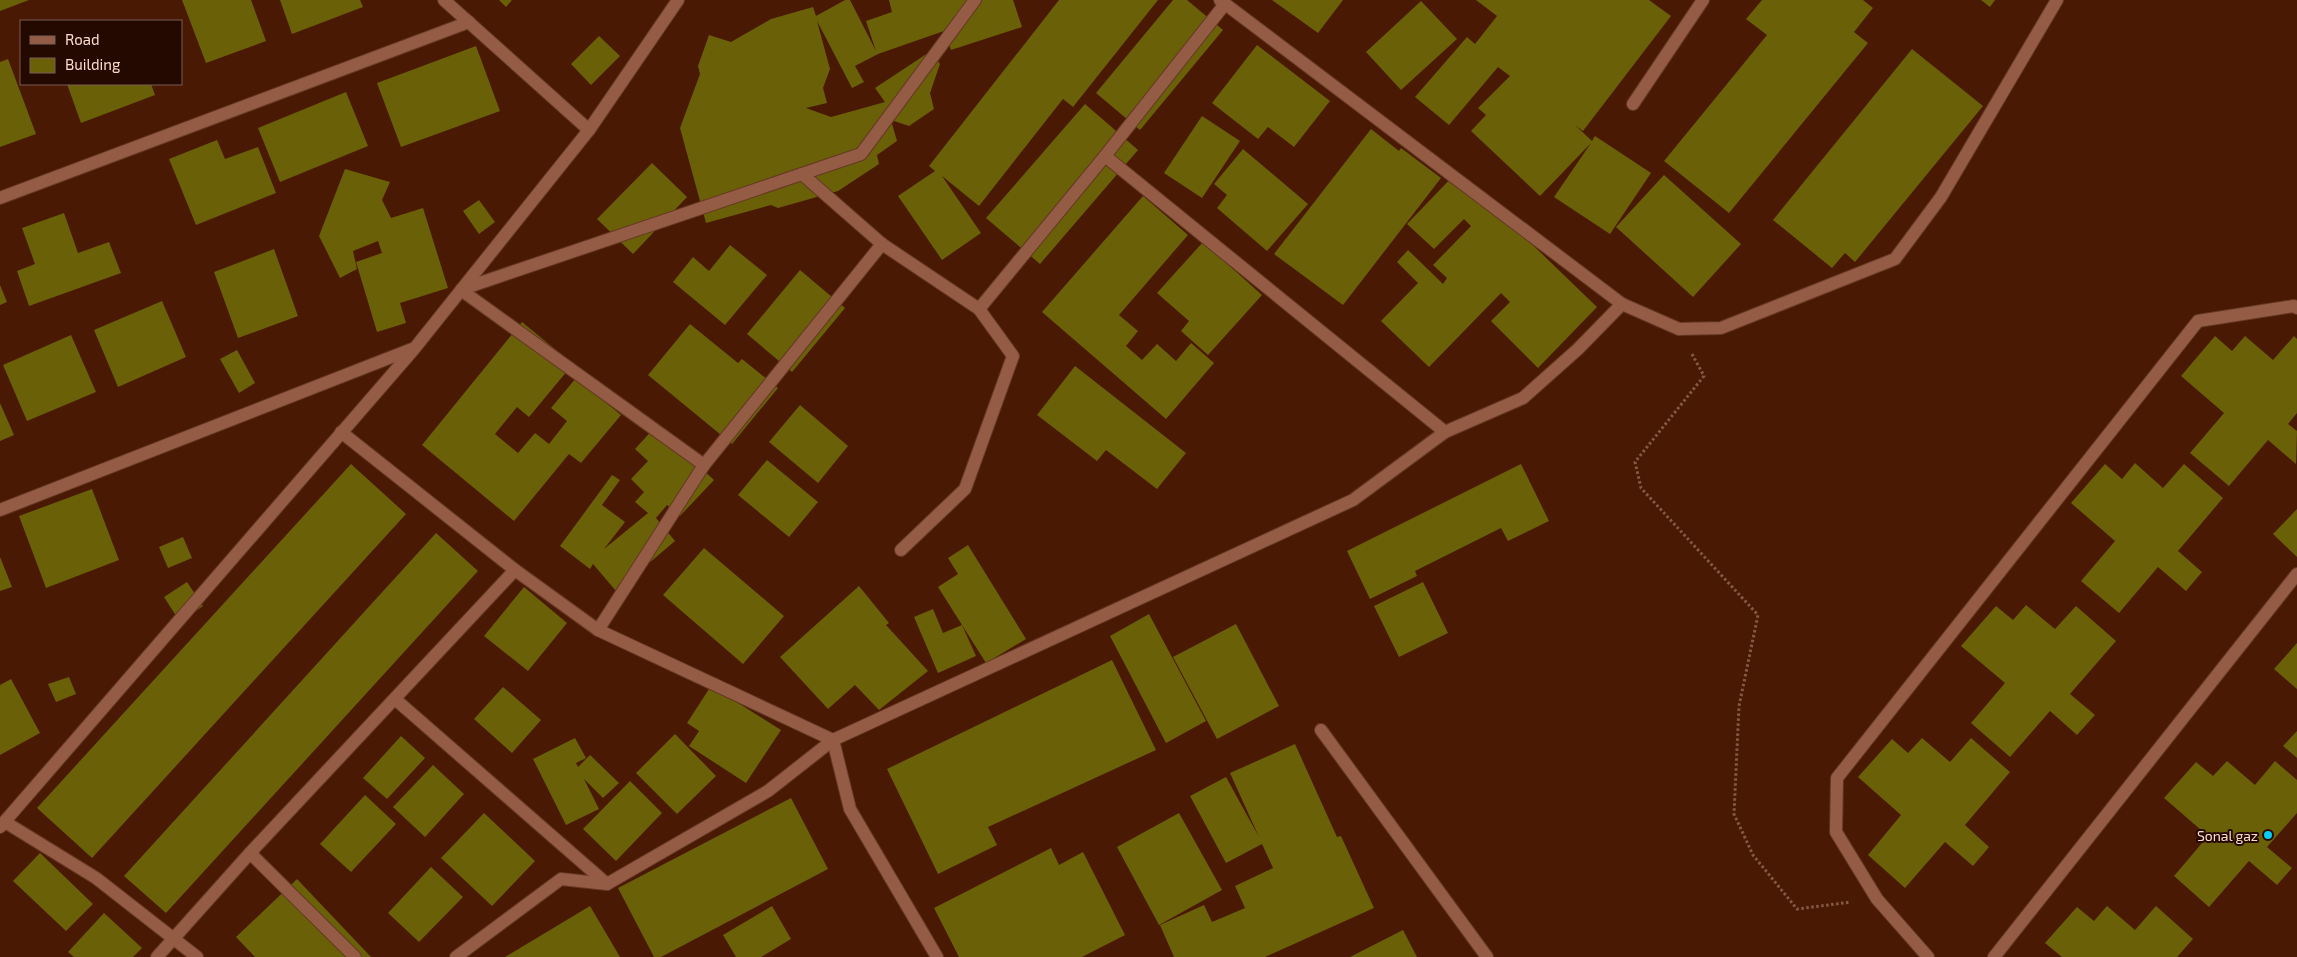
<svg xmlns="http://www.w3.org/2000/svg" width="2297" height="957" font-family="'Exo 2',sans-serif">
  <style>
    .building { fill: #696007 }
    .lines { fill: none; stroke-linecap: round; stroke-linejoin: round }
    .minor-casing { stroke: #663824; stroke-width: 14 }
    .path { stroke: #845a46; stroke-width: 3; stroke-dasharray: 2.5 2.5; stroke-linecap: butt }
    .minor { stroke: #945c45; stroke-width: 12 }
    .poi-dot { fill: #0acafa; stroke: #240901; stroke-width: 2 }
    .labels { text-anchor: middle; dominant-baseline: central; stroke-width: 4; stroke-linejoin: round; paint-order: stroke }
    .poi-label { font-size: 14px; fill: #fcdccf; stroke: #240901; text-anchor: end }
  </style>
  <rect width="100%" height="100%" fill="#491903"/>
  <!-- building -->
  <g class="building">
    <polygon points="0,0 29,0 0,11"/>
    <polygon points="182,0 251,0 266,41 206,63"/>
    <polygon points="280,0 360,0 363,7 292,34"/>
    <polygon points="499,0 512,0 506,7"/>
    <polygon points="845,0 850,0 876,51 866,21 892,12 889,0 1013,0 1022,27 951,50 944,31 878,54 855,66 864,82 852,88 817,21 830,69 823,88 827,103 806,108 831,117 885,102 875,88 931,51 940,64 930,93 934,109 909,126 891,120 897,141 877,155 879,164 838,191 778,208 771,205 706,223 680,128 700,74 698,66 709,35 731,42 771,19 813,7 816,16"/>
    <polygon points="1059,0 1158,0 1073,107 1063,99 979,206 942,176 981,233 942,260 898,196 935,171 929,166"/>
    <polygon points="1173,0 1187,0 1223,30 1140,130 1096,93"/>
    <polygon points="1272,0 1343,0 1318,33"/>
    <polygon points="1476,0 1649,0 1671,16 1583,131 1575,125 1592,141 1595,136 1651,173 1610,234 1554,197 1591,143 1540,196 1471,131 1486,115 1478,108 1510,76 1498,67 1449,125 1415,97 1467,37 1475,44 1497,16"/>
    <polygon points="1762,0 1863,0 1873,8 1854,32 1868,43 1729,213 1664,161 1767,35 1746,19"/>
    <polygon points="1981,0 1995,0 1990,7"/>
    <polygon points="1421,1 1457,39 1401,90 1366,52"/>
    <polygon points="599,36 620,56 591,85 571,64"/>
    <polygon points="1257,45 1330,101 1294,147 1268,127 1258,139 1212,103"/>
    <polygon points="476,46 500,111 401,147 377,83"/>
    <polygon points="1912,49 1983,106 1855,262 1845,253 1832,268 1773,220"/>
    <polygon points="8,59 36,134 0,147 0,62"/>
    <polygon points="67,84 151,84 155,95 81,123"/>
    <polygon points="346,92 368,146 280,182 258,128"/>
    <polygon points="1085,104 1138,150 1040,264 986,218"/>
    <polygon points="1202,116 1240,141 1202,198 1164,173"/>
    <polygon points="1371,129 1399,151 1401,148 1441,178 1343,305 1274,254"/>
    <polygon points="217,140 225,159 258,147 276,193 196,225 169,159"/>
    <polygon points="1243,149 1308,204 1267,251 1217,208 1227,195 1214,184"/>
    <polygon points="652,163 687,197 633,254 597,219"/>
    <polygon points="345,169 390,182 382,200 391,218 423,208 448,288 400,303 406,323 377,332 356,262 382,253 378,241 353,251 357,269 340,278 319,236"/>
    <polygon points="1457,172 1597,307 1538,368 1491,321 1510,302 1501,293 1429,367 1381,321 1418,283 1397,262 1408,250 1443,284 1447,278 1433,265 1471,226 1464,219 1434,249 1407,224"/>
    <polygon points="1664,175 1741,244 1693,297 1616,227"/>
    <polygon points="1143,196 1188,235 1119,315 1138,331 1126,346 1142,360 1157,344 1176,361 1191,343 1214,363 1166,419 1042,312"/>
    <polygon points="479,200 495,222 479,234 463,211"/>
    <polygon points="64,213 78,253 109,242 121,273 29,306 17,271 35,264 22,228"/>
    <polygon points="1203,242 1262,295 1208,355 1181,331 1189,321 1157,293"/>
    <polygon points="730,245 767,275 725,325 673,282 693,257 709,271"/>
    <polygon points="274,249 298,316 238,338 214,272"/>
    <polygon points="800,270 845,308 792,372 747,334"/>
    <polygon points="0,285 7,302 0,305"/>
    <polygon points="162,301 186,357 118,387 94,330"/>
    <polygon points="522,322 573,364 529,417 517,407 495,434 518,453 535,433 549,444 567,421 551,408 576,378 621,415 581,463 569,454 514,521 422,445"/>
    <polygon points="690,324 738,363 742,359 778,388 732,444 648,375"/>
    <polygon points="71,335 96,392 27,421 3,365"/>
    <polygon points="2215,336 2232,351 2245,336 2273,360 2294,336 2297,339 2297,413 2288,424 2297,431 2296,464 2268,440 2229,486 2190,453 2224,413 2181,376"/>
    <polygon points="237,350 255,383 239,393 220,359"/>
    <polygon points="1075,366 1186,453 1157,489 1106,450 1097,461 1037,415"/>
    <polygon points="0,403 14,435 0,441"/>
    <polygon points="800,405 848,446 818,483 769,442"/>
    <polygon points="656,426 714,480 680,516 667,505 656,518 675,541 616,591 593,564 590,569 560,546 612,475 620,480 602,505 625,522 604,549 648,513 635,502 644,492 631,479 648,461 635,449"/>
    <polygon points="767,460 818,502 789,537 738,495"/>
    <polygon points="2135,463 2163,488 2184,464 2223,498 2178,551 2202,572 2186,591 2158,567 2119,613 2081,581 2115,541 2071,503 2105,464 2122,479"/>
    <polygon points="351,464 406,514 92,858 37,808"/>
    <polygon points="1521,464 1549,521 1508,541 1501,528 1415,571 1417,576 1370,599 1347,551"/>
    <polygon points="92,489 119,560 46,588 19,516"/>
    <polygon points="2297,509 2297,557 2273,534"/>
    <polygon points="436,533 478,571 166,913 124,876"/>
    <polygon points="183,537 192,558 168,568 159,547"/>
    <polygon points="968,545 1026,639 986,663 938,587 958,574 948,558"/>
    <polygon points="704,548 784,616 743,664 663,595"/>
    <polygon points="0,557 12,587 0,591"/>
    <polygon points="187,582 203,606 180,622 164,597"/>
    <polygon points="1423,582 1448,633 1399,657 1374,606"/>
    <polygon points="859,586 889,623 886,625 928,671 879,710 855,685 828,709 780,657"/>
    <polygon points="524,587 567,623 528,671 484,636"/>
    <polygon points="2026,605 2055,629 2076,606 2116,641 2070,694 2095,715 2077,735 2050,711 2010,757 1971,723 2005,683 1961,646 1996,606 2013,620"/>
    <polygon points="933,609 943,633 962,625 976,656 938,673 914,617"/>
    <polygon points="1149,614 1206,721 1166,743 1110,636"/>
    <polygon points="1236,624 1279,706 1217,739 1173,657"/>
    <polygon points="2297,643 2297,689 2274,669"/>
    <polygon points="1112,660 1156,750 988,827 997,845 938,874 887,769"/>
    <polygon points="69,677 76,694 56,702 48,684"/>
    <polygon points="11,679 40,733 0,755 0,685"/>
    <polygon points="711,686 781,730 746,783 689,746 699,731 687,723"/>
    <polygon points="503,687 541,720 512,753 474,719"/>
    <polygon points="2297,731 2297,758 2283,746"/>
    <polygon points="675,734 716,776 677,814 636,773"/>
    <polygon points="401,736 425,758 387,799 363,778"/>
    <polygon points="575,738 586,758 576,763 578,767 590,755 619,783 603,798 584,779 599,809 566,825 533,759"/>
    <polygon points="1922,738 1950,762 1971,738 2010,772 1965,825 1989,847 1973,866 1945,842 1905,888 1868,855 1901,815 1858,777 1892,739 1908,753"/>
    <polygon points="1295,744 1337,837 1341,836 1374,908 1265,957 1174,957 1160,925 1204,905 1212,922 1245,908 1235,886 1273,868 1262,844 1226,863 1190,796 1226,777 1259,837 1230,773"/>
    <polygon points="2227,761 2255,785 2275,761 2297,780 2297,813 2267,847 2292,868 2277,885 2249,861 2209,907 2174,876 2208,836 2164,798 2196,762 2213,776"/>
    <polygon points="433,765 464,794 425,837 393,807"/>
    <polygon points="630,781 662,813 616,861 583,829"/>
    <polygon points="365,795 396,824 351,872 320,844"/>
    <polygon points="791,798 828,869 661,957 654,957 618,888"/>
    <polygon points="484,813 535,861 492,906 441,858"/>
    <polygon points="1179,813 1222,890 1159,925 1117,847"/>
    <polygon points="1051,848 1059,865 1083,852 1125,935 1082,957 959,957 934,908"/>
    <polygon points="40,853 93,904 66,931 13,881"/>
    <polygon points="431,867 463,897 419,942 388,913"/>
    <polygon points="297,879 371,957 255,957 236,937"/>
    <polygon points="590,906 620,957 505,957"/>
    <polygon points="772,906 791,939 761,957 736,957 723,935"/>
    <polygon points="2107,906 2135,930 2156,906 2193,939 2177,957 2062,957 2045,943 2077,907 2094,921"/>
    <polygon points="104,913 142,948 133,957 74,957 68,952"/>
    <polygon points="1403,930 1417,957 1350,957"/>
  </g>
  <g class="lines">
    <defs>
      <g id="minor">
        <polyline points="444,0 589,130"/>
        <polyline points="1220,0 1622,304"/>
        <polyline points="1633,104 1703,0"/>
        <polyline points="1105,156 1445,432"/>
        <polyline points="802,174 882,244 979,309 1105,156 1225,4"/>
        <polyline points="0,198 469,22"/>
        <polyline points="462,289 861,154 975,0"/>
        <polyline points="461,290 704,465"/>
        <polyline points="341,432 515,570 598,630 833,740 850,809 937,957"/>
        <polyline points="0,510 412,349"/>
        <polyline points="901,550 965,489 1013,356 979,309"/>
        <polyline points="598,630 704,465 882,244"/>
        <polyline points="395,699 607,884"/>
        <polyline points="1321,730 1487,957"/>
        <polyline points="5,822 96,878 197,957"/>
        <polyline points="0,827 414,349 589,130 678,0"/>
        <polyline points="250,853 355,957"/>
        <polyline points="157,957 250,853 515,570"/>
        <polyline points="456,957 561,879 607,884 768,791 833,740 1353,500 1445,432 1523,398 1578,349 1622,304 1679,329 1721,328 1895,259 1941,197 2057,0"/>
        <polyline points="1928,957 1877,899 1836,832 1837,778 2198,321 2294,306 2297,308"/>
        <polyline points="1994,957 2297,574"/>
      </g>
    </defs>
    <!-- minor casing -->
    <use href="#minor" class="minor-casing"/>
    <!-- path -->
    <polyline class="path" points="1692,354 1704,376 1635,462 1641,488 1758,615 1739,706 1734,814 1753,855 1797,909 1851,902"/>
    <!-- minor -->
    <use href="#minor" class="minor"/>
  </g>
  <!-- markers -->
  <circle class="poi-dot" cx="2268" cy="835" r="5"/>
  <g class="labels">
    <!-- poi labels -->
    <g class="poi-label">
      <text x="2258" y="835">Sonal gaz</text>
    </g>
  </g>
  <!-- legend -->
  <rect x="20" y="20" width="162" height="65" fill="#240901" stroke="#7a5d53"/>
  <rect x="30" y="36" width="25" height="8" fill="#945c45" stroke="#7a5d53"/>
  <text x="65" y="45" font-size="15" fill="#fcdccf">Road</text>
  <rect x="30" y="58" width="25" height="15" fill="#696007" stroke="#7a5d53"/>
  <text x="65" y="70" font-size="15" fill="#fcdccf">Building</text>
</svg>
